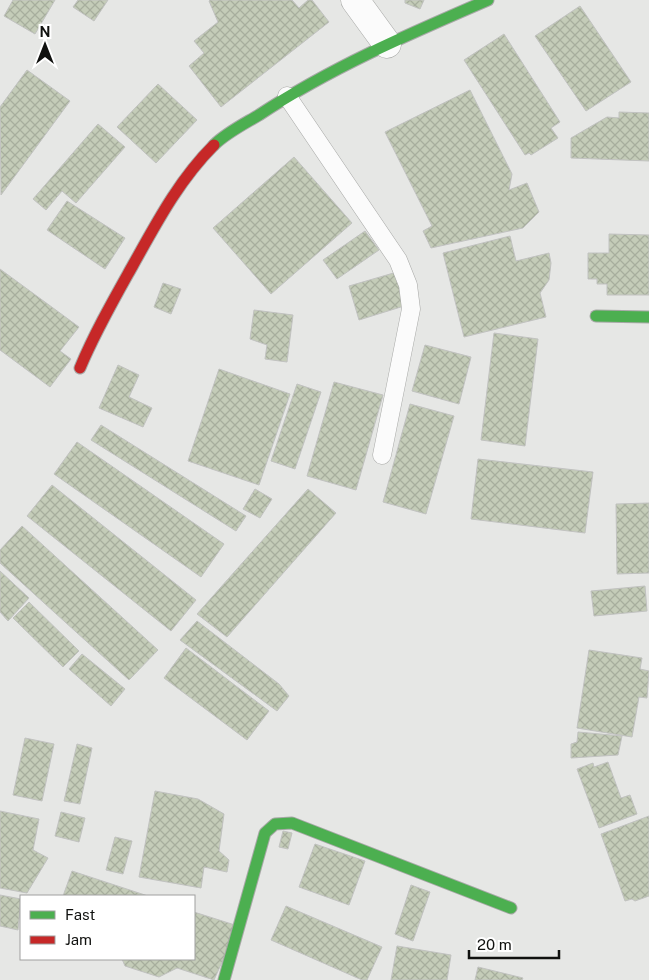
<svg xmlns="http://www.w3.org/2000/svg" width="649" height="980" font-family="'Public Sans',sans-serif">
  <style>
    .building { fill: url(#building-cross-hatch); stroke: #c1c2c0 }
    .lines { fill: none; stroke-linecap: round; stroke-linejoin: round }
    .lane-casing { stroke: #a7a8a6; stroke-width: 19 }
    .street-casing { stroke: #a7a8a6; stroke-width: 29 }
    .fast-casing { stroke: #a7a8a6; stroke-width: 13 }
    .jam-casing { stroke: #a7a8a6; stroke-width: 13 }
    .lane { stroke: #fbfbfb; stroke-width: 18 }
    .street { stroke: #fbfbfb; stroke-width: 28 }
    .fast { stroke: #4caf50; stroke-width: 11 }
    .jam { stroke: #c62828; stroke-width: 11 }
  </style>
  <defs>
    <pattern id="building-cross-hatch" width="8" height="8" patternUnits="userSpaceOnUse" patternTransform="scale(1.25)"><rect width="8" height="8" fill="#c4ccb8"/><path d="M0 0l8 8M0 8l8-8" fill="none" stroke="#a7ae9d"/></pattern>
  </defs>
  <rect width="100%" height="100%" fill="#e6e7e5"/>
  <!-- building -->
  <g class="building">
    <polygon points="13,0 55,0 35,34 4,16"/>
    <polygon points="78,0 108,0 94,21 73,7"/>
    <polygon points="210,0 292,0 299,8 308,0 312,0 329,22 221,107 189,66 204,53 194,41 218,22 209,1"/>
    <polygon points="405,0 424,0 420,9 405,3"/>
    <polygon points="580,6 631,82 586,111 535,36"/>
    <polygon points="504,34 560,122 551,128 558,138 531,155 529,153 525,155 464,60"/>
    <polygon points="27,70 70,101 1,195 0,107"/>
    <polygon points="158,84 197,120 156,163 117,127"/>
    <polygon points="470,90 512,174 509,190 527,183 539,212 523,228 431,248 423,231 432,226 385,132"/>
    <polygon points="619,112 649,113 649,161 571,158 571,138 607,117 619,118"/>
    <polygon points="98,124 125,147 76,203 62,191 46,210 33,199"/>
    <polygon points="294,157 352,223 271,294 213,228"/>
    <polygon points="67,201 125,238 105,269 47,230"/>
    <polygon points="365,231 379,250 337,279 323,260"/>
    <polygon points="609,234 649,235 649,295 607,295 607,284 597,284 597,279 588,279 588,253 609,253"/>
    <polygon points="510,236 516,261 549,253 551,263 549,280 540,293 546,317 464,337 443,253"/>
    <polygon points="0,269 79,327 60,351 71,359 50,387 0,350"/>
    <polygon points="397,272 404,306 359,320 349,286"/>
    <polygon points="163,283 181,289 171,314 154,307"/>
    <polygon points="254,310 293,315 287,362 265,359 267,345 250,339"/>
    <polygon points="494,333 538,339 525,446 481,440"/>
    <polygon points="425,345 471,357 459,404 412,391"/>
    <polygon points="118,365 139,375 129,397 152,408 143,427 99,408"/>
    <polygon points="219,369 290,394 259,485 188,461"/>
    <polygon points="334,382 383,395 356,490 307,476"/>
    <polygon points="297,384 321,392 295,469 271,461"/>
    <polygon points="410,404 454,416 426,514 383,502"/>
    <polygon points="101,425 246,516 236,531 91,440"/>
    <polygon points="77,442 224,544 201,577 54,474"/>
    <polygon points="478,459 593,472 585,533 471,519"/>
    <polygon points="52,485 196,600 171,631 27,516"/>
    <polygon points="255,489 272,499 260,518 243,509"/>
    <polygon points="308,489 336,513 227,637 197,614"/>
    <polygon points="649,503 649,573 617,574 616,504"/>
    <polygon points="22,526 158,650 129,680 0,563 0,550"/>
    <polygon points="0,571 29,598 8,621 0,612"/>
    <polygon points="645,586 647,611 594,616 591,591"/>
    <polygon points="29,602 79,651 63,667 13,618"/>
    <polygon points="197,621 279,684 289,696 277,711 180,640"/>
    <polygon points="186,648 269,711 247,740 164,678"/>
    <polygon points="589,650 642,658 640,669 649,671 647,698 639,697 632,737 577,728"/>
    <polygon points="82,654 125,689 111,706 69,669"/>
    <polygon points="578,732 622,736 618,755 571,758 571,744 577,742"/>
    <polygon points="25,738 54,744 42,801 13,795"/>
    <polygon points="77,744 92,748 80,804 64,801"/>
    <polygon points="608,762 621,798 630,795 637,814 599,828 577,769 593,763 594,767"/>
    <polygon points="155,791 198,799 224,814 219,851 229,860 227,872 204,867 201,888 139,877"/>
    <polygon points="0,811 39,819 33,850 48,858 27,893 0,888"/>
    <polygon points="61,812 85,818 79,842 55,836"/>
    <polygon points="649,816 649,896 635,901 632,899 625,901 601,834"/>
    <polygon points="283,831 292,833 288,849 279,847"/>
    <polygon points="115,837 132,841 123,874 106,870"/>
    <polygon points="315,844 365,861 349,905 299,887"/>
    <polygon points="72,871 148,896 63,896"/>
    <polygon points="411,885 430,892 413,941 395,934"/>
    <polygon points="0,895 21,899 18,930 0,926"/>
    <polygon points="286,906 382,947 367,980 362,980 271,940"/>
    <polygon points="194,912 238,926 214,980 177,968 159,977 125,966 122,959 194,959"/>
    <polygon points="397,946 451,955 447,980 391,980"/>
    <polygon points="478,967 523,978 522,980 475,980"/>
  </g>
  <g class="lines">
    <defs>
      <polyline id="lane" points="287,96 398,260 408,285 411,309 382,455"/>
      <polyline id="street" points="355,0 387,44"/>
      <g id="fast">
        <path d="M214,145C226,133 244,124 259,115C330,68 409,34 488,0"/>
        <polyline points="596,316 649,317"/>
        <polyline points="224,980 265,833 275,824 292,823 511,908"/>
      </g>
      <path id="jam" d="M80,368C95,332 114,299 133,265C157,222 179,180 214,145"/>
    </defs>
    <!-- lane casing -->
    <use href="#lane" class="lane-casing"/>
    <!-- street casing -->
    <use href="#street" class="street-casing"/>
    <!-- fast casing -->
    <use href="#fast" class="fast-casing"/>
    <!-- jam casing -->
    <use href="#jam" class="jam-casing"/>
    <!-- lane -->
    <use href="#lane" class="lane"/>
    <!-- street -->
    <use href="#street" class="street"/>
    <!-- fast -->
    <use href="#fast" class="fast"/>
    <!-- jam -->
    <use href="#jam" class="jam"/>
  </g>
  <!-- legend -->
  <rect x="20" y="895" width="175" height="65" fill="#ffffff" stroke="#9fa09f"/>
  <rect x="30" y="911" width="25" height="8" fill="#4caf50" stroke="#9fa09f"/>
  <text x="65" y="920" font-size="15" fill="#10110f">Fast</text>
  <rect x="30" y="936" width="25" height="8" fill="#c62828" stroke="#9fa09f"/>
  <text x="65" y="945" font-size="15" fill="#10110f">Jam</text>
  <!-- north arrow -->
  <g transform="translate(45 45)" stroke="#ffffff" stroke-width="4" paint-order="stroke">
  <path d="M0-4L9 19L0 12L-9 19Z" fill="#10110f"/>
  <text y="-8" font-size="14" font-weight="bold" text-anchor="middle" fill="#10110f">N</text>
  </g>
  <!-- scale -->
  <path d="M469 950v8h90v-8" fill="none" stroke="#10110f" stroke-width="2.5"/>
  <text x="477" y="950" font-size="15" fill="#10110f" stroke="#ffffff" stroke-width="4" paint-order="stroke">20 m</text>
</svg>
